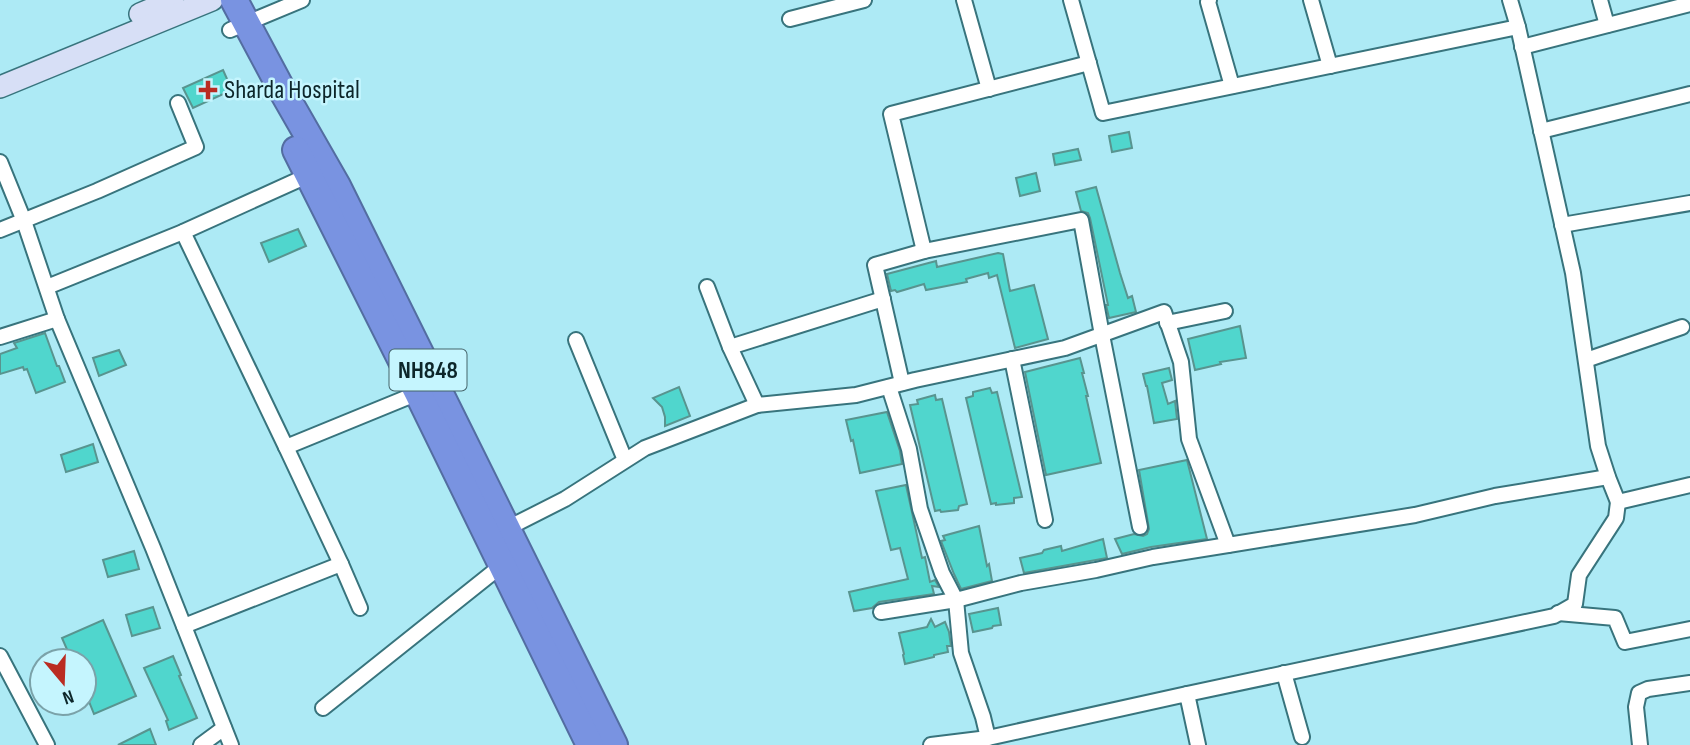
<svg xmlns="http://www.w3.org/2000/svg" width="1690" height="745" font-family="'Sofia Sans Condensed',sans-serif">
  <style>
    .building { fill: #50d6cd; stroke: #58948f; stroke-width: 2 }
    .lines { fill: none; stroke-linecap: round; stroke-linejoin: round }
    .street-casing { stroke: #38747d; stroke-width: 18 }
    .secondary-casing { stroke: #38747d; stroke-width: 24 }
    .highway-casing { stroke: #536da1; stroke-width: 30 }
    .street { stroke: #fff; stroke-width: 14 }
    .secondary { stroke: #d7dff6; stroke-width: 21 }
    .highway { stroke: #7993e1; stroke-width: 26 }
    .poi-dot { fill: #ba2c22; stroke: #c5f5fe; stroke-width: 2.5 }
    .labels { text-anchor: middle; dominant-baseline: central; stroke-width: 5; stroke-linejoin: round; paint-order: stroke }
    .shield { fill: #c5f5fe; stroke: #44646a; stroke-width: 2 }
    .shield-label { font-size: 24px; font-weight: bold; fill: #0d262a }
    .poi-label { font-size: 26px; fill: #0d262a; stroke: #c5f5fe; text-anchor: start }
  </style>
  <rect width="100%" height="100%" fill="#adeaf5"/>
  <!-- building -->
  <g class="building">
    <polygon points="223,70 232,90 193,108 183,88"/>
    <polygon points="1129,132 1132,148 1112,152 1109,136"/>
    <polygon points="1078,149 1081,160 1055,165 1053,154"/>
    <polygon points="1036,173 1040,191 1020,196 1016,178"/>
    <polygon points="1096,187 1120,273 1128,298 1132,296 1136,312 1109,318 1106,305 1108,305 1090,218 1088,213 1081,211 1076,192"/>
    <polygon points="298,229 306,246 269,262 261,243"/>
    <polygon points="998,253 1003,254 1010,291 1034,285 1048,339 1015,348 997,275 989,278 988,273 966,279 967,282 926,290 924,284 897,292 895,290 891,291 887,274 936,261 937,267"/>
    <polygon points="1240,326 1246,358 1220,362 1221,364 1195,370 1188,339"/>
    <polygon points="45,333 57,366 59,366 65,382 36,393 27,369 24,370 23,367 0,374 0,354 17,348 14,343"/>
    <polygon points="119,350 126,365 99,376 93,358"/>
    <polygon points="1080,358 1084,373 1082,373 1088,396 1086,396 1101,463 1046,475 1025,372"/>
    <polygon points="1169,368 1172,380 1162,383 1168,404 1175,401 1177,419 1154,423 1147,386 1146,386 1143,374"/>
    <polygon points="679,387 690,416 665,426 665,417 662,407 653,398"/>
    <polygon points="990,388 992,393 997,392 1022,497 1014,498 1014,503 996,505 996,503 991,504 966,398 973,396 973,392"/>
    <polygon points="935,395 936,400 942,399 967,504 959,506 958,510 941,512 940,510 935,511 910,405 918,404 917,400"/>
    <polygon points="887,412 900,451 902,464 860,473 853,440 851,441 846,420"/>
    <polygon points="93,444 98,462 66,472 61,455"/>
    <polygon points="1187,460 1207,539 1151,547 1122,554 1115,539 1134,534 1143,536 1147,534 1149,529 1139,470"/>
    <polygon points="906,485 922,558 925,557 930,582 935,580 939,587 932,586 934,594 879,602 872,608 854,611 849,592 908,579 900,548 891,550 876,491"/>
    <polygon points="979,526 987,566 989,564 992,581 961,589 954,574 941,541 945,540 943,536"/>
    <polygon points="1103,539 1107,558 1024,573 1020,558 1042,553 1044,550 1061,546 1062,551"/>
    <polygon points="134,551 139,569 108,577 103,560"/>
    <polygon points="153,607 160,628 132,636 126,615"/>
    <polygon points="998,608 1001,625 993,626 992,628 973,632 969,614"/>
    <polygon points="931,619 935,627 945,622 949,632 951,646 947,646 948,652 934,655 934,657 905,664 903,655 904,654 899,633 927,627"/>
    <polygon points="103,620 136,696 94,714 84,689 84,661 72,661 62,638"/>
    <polygon points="173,656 181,675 179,676 197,718 169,730 166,721 168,720 144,668"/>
    <polygon points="150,729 156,745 118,745"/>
  </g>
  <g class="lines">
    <defs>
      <g id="street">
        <polyline points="964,0 989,89"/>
        <polyline points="1071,0 1103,113 1518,27"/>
        <polyline points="1209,0 1208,2 1232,86"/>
        <polyline points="1311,0 1330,66"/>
        <polyline points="1510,0 1518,27 1573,273 1598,446 1608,477 1618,502 1690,485"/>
        <polyline points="1600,0 1607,25"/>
        <polyline points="790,19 864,0"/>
        <polyline points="230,30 302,0"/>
        <polyline points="1522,47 1690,4"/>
        <polyline points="1089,63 891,114 924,251 1081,220 1102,335 1140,527"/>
        <polyline points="1541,131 1690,94"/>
        <polyline points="0,162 24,221 57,319 153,548 231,745"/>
        <polyline points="1562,225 1690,203"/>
        <polyline points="0,230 97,191 196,147 178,103"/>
        <polyline points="183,232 286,447 418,393"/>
        <polyline points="47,287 183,232 309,175"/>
        <polyline points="707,287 730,347 757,405"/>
        <polyline points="1167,323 1225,311"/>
        <polyline points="0,337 57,319"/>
        <polyline points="576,340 625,460"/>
        <polyline points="730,347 883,299"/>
        <polyline points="1012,359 1045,520"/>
        <polyline points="1586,360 1682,327"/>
        <polyline points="902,383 875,265 924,251"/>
        <polyline points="889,387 909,449 920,509 942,573 956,600 961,653 983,717 988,738 931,745"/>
        <polyline points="286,447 341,564"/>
        <polyline points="504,530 565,499 645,448 757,405 856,395 915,380 1065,348 1164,312 1181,362 1189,439 1228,545 1415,515 1495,496 1608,477"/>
        <polyline points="881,612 956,600 1021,583 1096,570 1153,557 1228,545"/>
        <polyline points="1558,613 1615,618 1625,642 1690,629"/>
        <polyline points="184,626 341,564 360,608"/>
        <polyline points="0,656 47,745"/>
        <polyline points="1284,673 1302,737"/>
        <polyline points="1187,694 1554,616 1575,604 1579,575 1616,518 1618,502"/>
        <polyline points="323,708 506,562"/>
        <polyline points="988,738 1187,694 1198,745"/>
        <polyline points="201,745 224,728"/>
        <polyline points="1640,745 1636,707 1639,693 1648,689 1690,683"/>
      </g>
      <g id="secondary">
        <polyline points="140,14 173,0"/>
        <polyline points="0,87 212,0"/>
      </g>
      <g id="highway">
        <polyline points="234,0 282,90 337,186 614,745"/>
        <polyline points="296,150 418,393 590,745"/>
      </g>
    </defs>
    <!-- street casing -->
    <use href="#street" class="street-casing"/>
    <!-- secondary casing -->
    <use href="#secondary" class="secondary-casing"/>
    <!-- highway casing -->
    <use href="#highway" class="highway-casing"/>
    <!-- street -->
    <use href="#street" class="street"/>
    <!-- secondary -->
    <use href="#secondary" class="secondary"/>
    <!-- highway -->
    <use href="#highway" class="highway"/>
  </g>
  <!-- markers -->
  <path class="poi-dot" d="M204.5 79.5h7v7h7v7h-7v7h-7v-7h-7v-7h7z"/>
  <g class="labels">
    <!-- shield labels -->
    <rect class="shield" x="389.5" y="349.5" width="77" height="41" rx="5"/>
    <g class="shield-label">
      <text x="428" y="370">NH848</text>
    </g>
    <!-- poi labels -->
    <g class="poi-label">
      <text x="224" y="90">Sharda Hospital</text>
    </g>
  </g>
  <!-- north arrow -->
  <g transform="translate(63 682) rotate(161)"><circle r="33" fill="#c5f5fe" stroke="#7ba2a9" stroke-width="2"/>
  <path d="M0-5L12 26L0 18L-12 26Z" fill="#ba2c22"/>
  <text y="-10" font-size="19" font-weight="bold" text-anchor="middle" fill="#0d262a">N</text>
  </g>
</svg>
